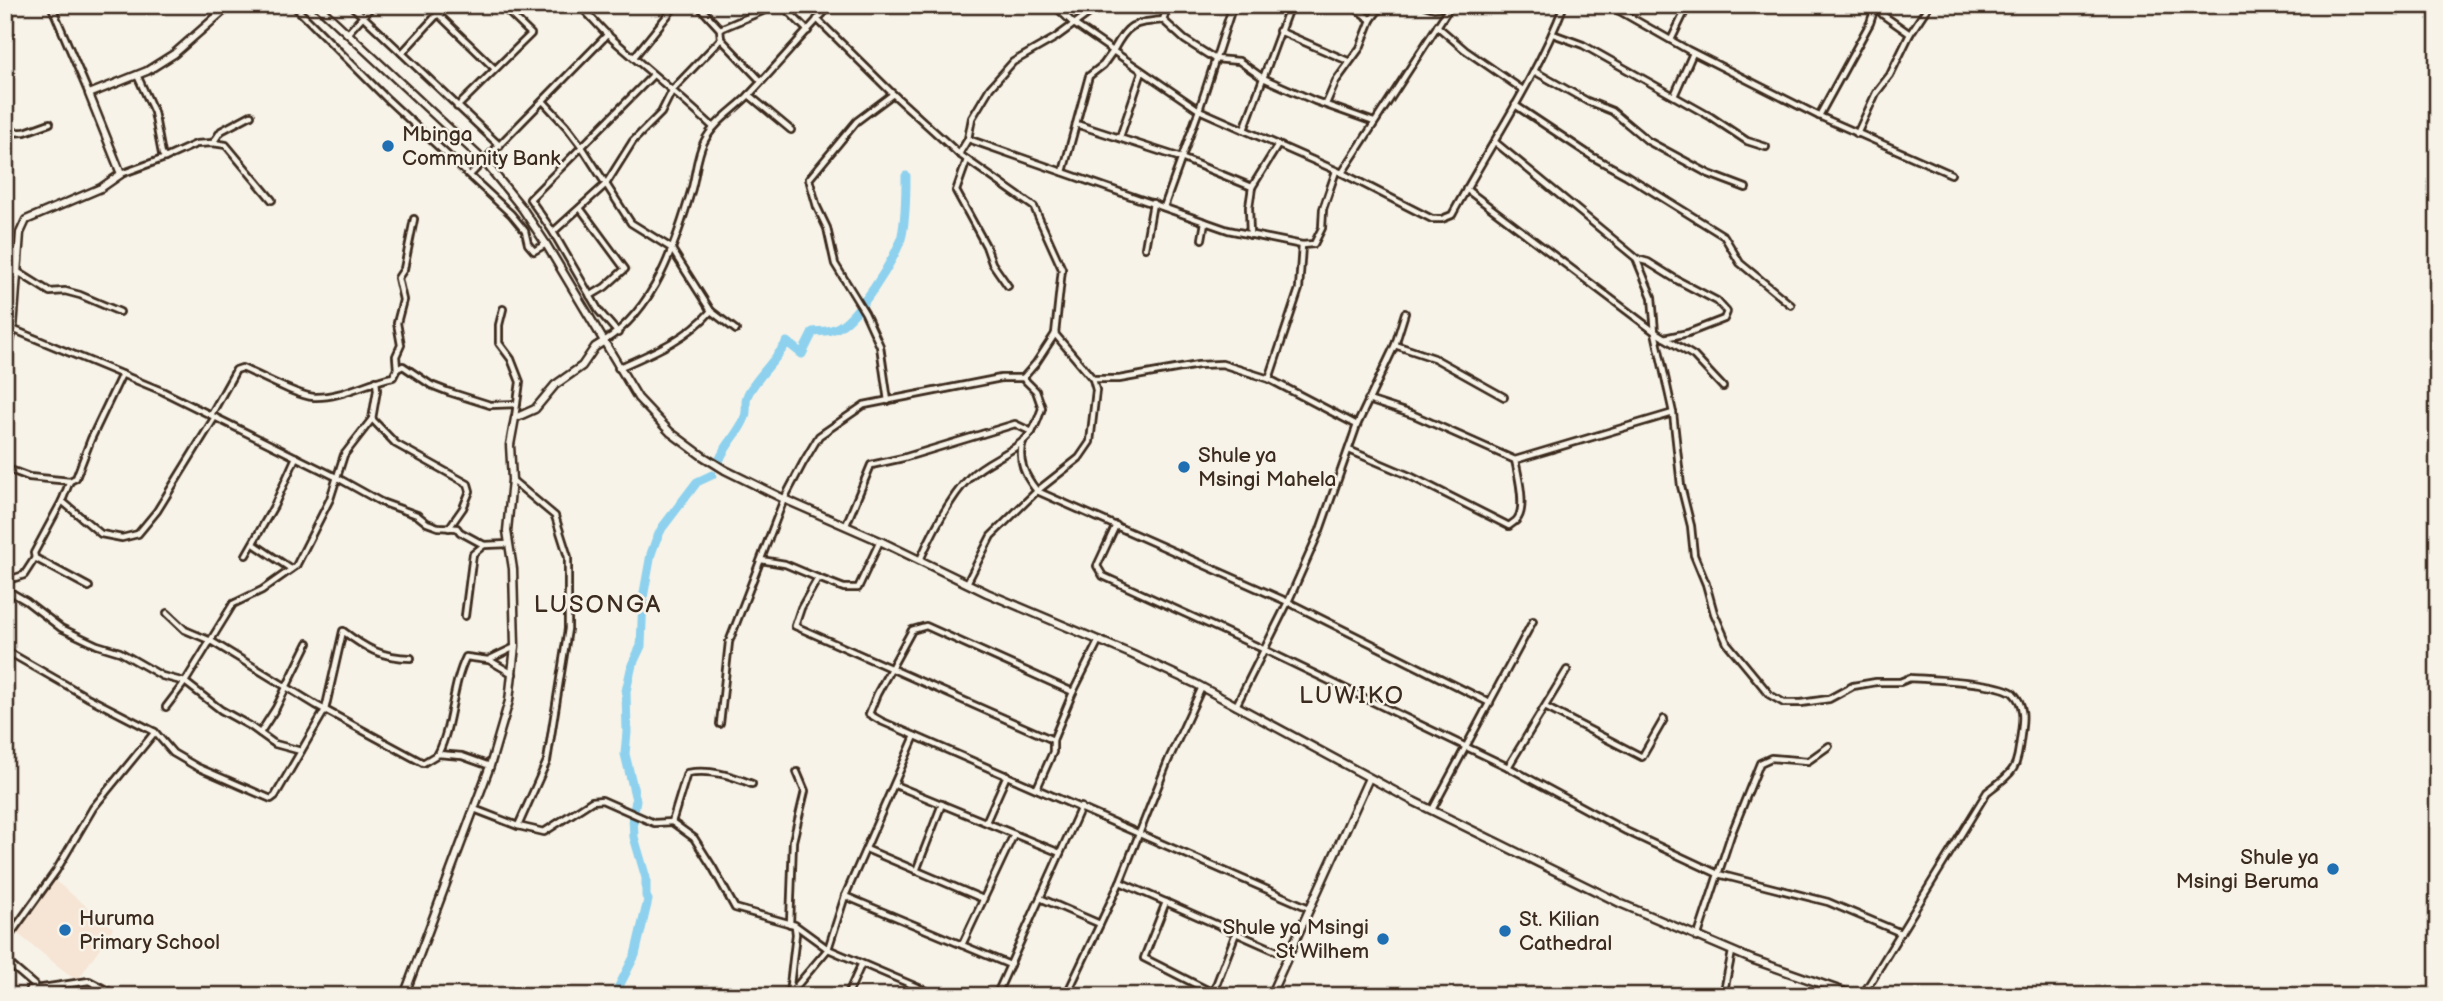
<svg xmlns="http://www.w3.org/2000/svg" width="2443" height="1001" font-family="'Balsamiq Sans',sans-serif">
  <style>
    .built { fill: #f6e4d4 }
    .lines { fill: none; stroke-linecap: round; stroke-linejoin: round }
    .river { stroke: #8dd1ee; stroke-width: 9 }
    .street-casing { stroke: #3b2a1e; stroke-width: 10 }
    .secondary-casing { stroke: #3b2a1e; stroke-width: 11 }
    .street { stroke: #f7f3e8; stroke-width: 4.5 }
    .secondary { stroke: #f7f3e8; stroke-width: 6 }
    .poi-dot { fill: #1f6fb2; stroke: #f7f3e8; stroke-width: 2.5 }
    .labels { text-anchor: middle; dominant-baseline: central; stroke-width: 5; stroke-linejoin: round; paint-order: stroke }
    .poi-label { font-size: 21px; fill: #3b2a1e; stroke: #f7f3e8; text-anchor: start }
    .quarter-label { font-size: 24px; letter-spacing: 2px; fill: #3b2a1e; stroke: #f7f3e8 }
  </style>
  <rect width="100%" height="100%" fill="#f7f3e8"/>
  <filter id="ink" filterUnits="userSpaceOnUse"><feTurbulence type="fractalNoise" baseFrequency=".0143" numOctaves="2"/><feDisplacementMap in="SourceGraphic" scale="14" xChannelSelector="R" yChannelSelector="G"/><feConvolveMatrix kernelMatrix="1 2 1 2 8 2 1 2 1" color-interpolation-filters="sRGB"/></filter>
  <g filter="url(#ink)">
    <!-- built -->
    <polygon class="built" points="54,880 113,928 77,981 17,933"/>
    <g class="lines">
      <!-- river -->
      <g class="river">
        <path d="M720,459C726,444 740,432 745,417C749,404 741,402 753,386C764,370 777,358 787,342L802,354L813,332C819,331 828,332 834,329C855,323 898,256 902,235C906,216 906,196 906,176"/>
        <polyline points="614,996 635,955 648,900 646,896 646,878 634,837 633,817 636,800 625,754 627,732 626,691 632,665 641,646 643,598 651,554 656,540 662,528 697,482 712,475"/>
      </g>
      <defs>
        <g id="street">
          <polyline points="51,5 89,94"/>
          <polyline points="293,5 387,99 511,214 525,231 528,244 534,251 546,244"/>
          <polyline points="351,5 500,146"/>
          <path d="M579,5C590,15 599,27 610,37C644,67 680,96 713,127"/>
          <polyline points="698,5 720,29 721,39 761,81"/>
          <polyline points="782,5 808,31"/>
          <path d="M1054,5L1074,24L1113,51C1128,23 1133,23 1163,20L1168,5"/>
          <polyline points="1351,5 1371,20 1382,5"/>
          <polyline points="1424,5 1434,8 1449,7"/>
          <polyline points="1609,5 1688,50 1819,116 1951,174"/>
          <polyline points="1877,6 1883,15 1910,34"/>
          <polyline points="54,11 63,5"/>
          <polyline points="438,14 495,69"/>
          <polyline points="817,19 893,94 959,154 1034,207 1062,269 1055,334 1036,363 1023,378"/>
          <polyline points="1163,20 1185,40 1215,59 1239,61 1263,78 1315,101 1374,122"/>
          <polyline points="1437,26 1465,50 1523,90"/>
          <polyline points="720,29 777,5"/>
          <polyline points="1279,31 1348,61"/>
          <polyline points="347,34 373,5"/>
          <polyline points="1553,34 1583,45 1711,117 1747,141 1766,147"/>
          <polyline points="1671,40 1688,5"/>
          <polyline points="402,53 446,5"/>
          <polyline points="634,57 676,5"/>
          <polyline points="1534,71 1587,101 1612,111 1648,141 1709,174 1746,188"/>
          <polyline points="137,75 154,112 162,154 165,158 196,144 213,143 226,145 272,200"/>
          <polyline points="749,95 791,130"/>
          <polyline points="1674,96 1693,53"/>
          <polyline points="543,101 566,126 582,147 631,223 671,248 711,311 736,330"/>
          <polyline points="1326,104 1336,81 1360,48 1371,20"/>
          <polyline points="1515,105 1593,157 1626,175 1724,236 1740,263 1791,305"/>
          <polyline points="457,107 531,34 501,5"/>
          <polyline points="1819,116 1870,23 1876,5"/>
          <polyline points="1076,124 1181,158 1252,187 1278,145"/>
          <polyline points="1244,130 1290,5"/>
          <polyline points="5,133 25,132 50,123"/>
          <polyline points="1857,134 1876,93 1890,75 1910,34 1929,5"/>
          <polyline points="1120,137 1142,72"/>
          <polyline points="968,139 1228,230 1302,245 1314,244 1322,228 1323,209 1336,171"/>
          <path d="M1495,142L1636,258L1652,297L1655,332L1673,413L1681,486L1691,526L1694,555L1706,584L1714,613L1727,643L1770,695L1784,703H1801L1829,699L1853,686L1876,682H1900L1910,678C1930,679 2000,682 2013,693C2025,705 2023,719 2021,734C2016,771 2017,769 1987,792L1862,996"/>
          <polyline points="213,143 221,131 251,115"/>
          <polyline points="959,154 968,139 972,118 990,88 1013,62 1055,38 1092,11 1095,5"/>
          <polyline points="967,160 956,191 986,246 992,263 1008,286"/>
          <path d="M1063,172L1089,76L1103,65L1113,51L1199,110L1342,173L1432,219H1442L1452,215C1490,145 1536,79 1564,5"/>
          <polyline points="1342,173 1451,5"/>
          <polyline points="121,174 165,158"/>
          <polyline points="470,175 608,34"/>
          <polyline points="1466,189 1655,332 1694,356 1723,387"/>
          <polyline points="1164,207 1199,110 1233,5"/>
          <polyline points="580,208 625,269 605,287 590,296"/>
          <polyline points="553,232 606,184 633,141 661,113 673,89 721,39"/>
          <polyline points="1250,235 1249,207 1252,187"/>
          <polyline points="1202,239 1205,222"/>
          <polyline points="1145,248 1153,203"/>
          <polyline points="5,252 17,249"/>
          <polyline points="1637,259 1648,262 1677,280 1717,301 1727,312 1724,319 1688,333 1664,338"/>
          <polyline points="18,272 50,292 65,291 80,295 120,312"/>
          <polyline points="503,309 499,325 499,343 511,359 520,382 515,417"/>
          <polyline points="5,326 162,391 336,477 381,502 417,515 427,523 438,527 457,528 460,532 484,545"/>
          <polyline points="618,333 599,311 553,232 530,199 653,75"/>
          <polyline points="1055,334 1093,379 1119,379 1198,365 1222,364 1269,379 1357,425"/>
          <path d="M604,341C655,310 676,243 692,188C696,173 697,155 704,142C714,122 733,111 748,96C776,67 802,35 831,5"/>
          <polyline points="1395,345 1434,358 1504,397"/>
          <path d="M618,368C652,353 687,339 711,311"/>
          <polyline points="397,369 403,366 431,385 449,392 490,405 517,404"/>
          <polyline points="1269,379 1299,289 1302,245"/>
          <polyline points="1368,400 1414,415 1515,460 1673,413"/>
          <polyline points="888,401 880,346 865,313 835,264 827,228 817,207 809,179 857,121 893,94"/>
          <path d="M211,415L236,370L242,368C259,375 297,396 314,397C341,398 367,382 393,377L397,369L396,356L401,345L397,323L403,300L398,278L404,269L414,219"/>
          <polyline points="372,419 396,444 468,484 470,491 463,508 449,528"/>
          <path d="M1023,441C1017,460 1025,476 1037,491L1288,602L1490,703"/>
          <path d="M1349,450L1410,476L1509,526C1512,523 1516,522 1518,518C1526,506 1518,474 1515,460"/>
          <polyline points="5,468 29,477 70,481"/>
          <polyline points="512,480 555,516 568,557 568,629 547,761 518,826"/>
          <polyline points="62,501 101,534 122,538 138,534 157,511 215,417"/>
          <polyline points="846,525 871,465 903,458 1015,424 1032,432"/>
          <polyline points="1116,525 1097,566 1103,576 1263,649 1508,767 1626,831 1718,874 1828,902 1901,933"/>
          <polyline points="254,544 291,569"/>
          <polyline points="246,555 274,506 296,457"/>
          <polyline points="35,558 34,553 62,501 70,481 76,478 91,439 122,374"/>
          <polyline points="761,560 785,564 818,578 801,608 795,626 1053,740"/>
          <polyline points="818,578 844,588 858,588 880,541"/>
          <polyline points="5,581 24,575 35,558 89,587"/>
          <polyline points="967,583 991,536 1037,491 1079,458 1090,442 1096,390 1093,379"/>
          <polyline points="5,589 26,601 61,628 97,645 120,652 162,676 185,682 221,710 250,726 275,744 301,751"/>
          <polyline points="167,613 185,630 211,641 316,705 423,763 438,754 462,756 490,766"/>
          <polyline points="465,616 473,554 484,545 509,544"/>
          <path d="M5,650L87,697L155,732L173,753L197,767L271,799L275,796L325,710L343,631C365,648 382,658 411,658"/>
          <polyline points="489,660 513,674"/>
          <polyline points="1073,692 926,626 912,630 877,694 869,714 881,721 1309,908"/>
          <polyline points="1236,706 1288,602 1320,530 1357,425 1395,345 1405,313"/>
          <polyline points="166,707 185,682 233,604 262,590 296,566 330,499 344,455 372,419 377,390 376,381"/>
          <polyline points="1545,707 1642,757 1664,719"/>
          <path d="M720,724L729,642L784,499L803,463L819,436L864,405L1001,378H1023L1036,391L1042,408C1039,416 1036,426 1031,433C1015,453 988,459 970,477C949,498 932,533 920,560"/>
          <polyline points="260,733 276,708 308,643"/>
          <path d="M438,754C453,724 451,688 466,657L488,660L515,647"/>
          <polyline points="1508,767 1567,670"/>
          <polyline points="895,785 1060,853"/>
          <polyline points="1037,788 1053,752 1053,740 1073,692 1099,640"/>
          <path d="M474,809L518,826L544,832L592,801L602,800L654,823L672,822L687,773C710,769 730,775 752,784"/>
          <polyline points="1432,810 1533,621"/>
          <polyline points="672,822 694,838 713,868 735,908 795,925 828,949 938,996"/>
          <polyline points="986,822 1007,775"/>
          <polyline points="866,849 983,899"/>
          <polyline points="916,871 942,804"/>
          <polyline points="1120,882 1288,956"/>
          <polyline points="845,896 1010,965"/>
          <polyline points="1040,898 1100,924"/>
          <polyline points="1166,902 1144,958 1213,993 1236,933"/>
          <polyline points="790,924 793,841 805,791 797,772"/>
          <polyline points="1697,938 1731,835 1760,763 1771,758 1808,761 1829,746"/>
          <polyline points="5,942 56,871 93,808 155,732"/>
          <polyline points="962,945 1014,834"/>
          <polyline points="5,960 34,985"/>
          <polyline points="29,990 89,981 118,996"/>
          <polyline points="1068,991 1079,996"/>
          <polyline points="789,994 796,934 795,926"/>
          <polyline points="788,996 828,949 845,896 915,736"/>
          <polyline points="847,996 861,965"/>
          <polyline points="996,996 1081,807"/>
          <polyline points="1066,996 1120,882 1168,761 1202,687"/>
          <polyline points="1723,996 1732,952"/>
        </g>
        <g id="secondary">
          <polyline points="317,5 484,161 522,208 546,244 638,398 670,432 701,455 725,470 784,499 880,541 987,593 1131,654 1196,684 1413,801 1622,904 1751,959 1856,996"/>
          <polyline points="5,360 13,329 20,233 26,220 101,188 121,174 89,94 147,71 174,54 230,5"/>
          <polyline points="404,996 490,766 509,701 515,646 513,569 507,531 512,480 510,445 515,418 535,409 555,385 582,366 595,347 603,342"/>
          <polyline points="1270,996 1369,778"/>
        </g>
      </defs>
      <!-- street casing -->
      <use href="#street" class="street-casing"/>
      <!-- secondary casing -->
      <use href="#secondary" class="secondary-casing"/>
      <!-- street -->
      <use href="#street" class="street"/>
      <!-- secondary -->
      <use href="#secondary" class="secondary"/>
    </g>
  </g>
  <!-- markers -->
  <g class="poi-dot">
    <circle cx="388" cy="146" r="7"/>
    <circle cx="1184" cy="467" r="7"/>
    <circle cx="2333" cy="869" r="7"/>
    <circle cx="65" cy="930" r="7"/>
    <circle cx="1505" cy="931" r="7"/>
    <circle cx="1383" cy="939" r="7"/>
  </g>
  <g class="labels">
    <!-- poi labels -->
    <g class="poi-label">
      <text x="402" y="134">Mbinga<tspan x="402" dy="24">Community Bank</tspan></text>
      <text x="1198" y="455">Shule ya<tspan x="1198" dy="24">Msingi Mahela</tspan></text>
      <text x="2319" y="857" text-anchor="end">Shule ya<tspan x="2319" dy="24">Msingi Beruma</tspan></text>
      <text x="79" y="918">Huruma<tspan x="79" dy="24">Primary School</tspan></text>
      <text x="1519" y="919">St. Kilian<tspan x="1519" dy="24">Cathedral</tspan></text>
      <text x="1369" y="927" text-anchor="end">Shule ya Msingi<tspan x="1369" dy="24">St Wilhem</tspan></text>
    </g>
    <!-- quarter labels -->
    <g class="quarter-label">
      <text x="598" y="604">LUSONGA</text>
      <text x="1352" y="695">LUWIKO</text>
    </g>
  </g>
  <!-- margin -->
  <rect width="2443" height="1001" fill="none" stroke="#f7f3e8" stroke-width="28"/>
  <rect x="14" y="14" width="2415" height="973" fill="none" stroke="#3b2a1e" stroke-width="2.5" filter="url(#ink)"/>
</svg>
